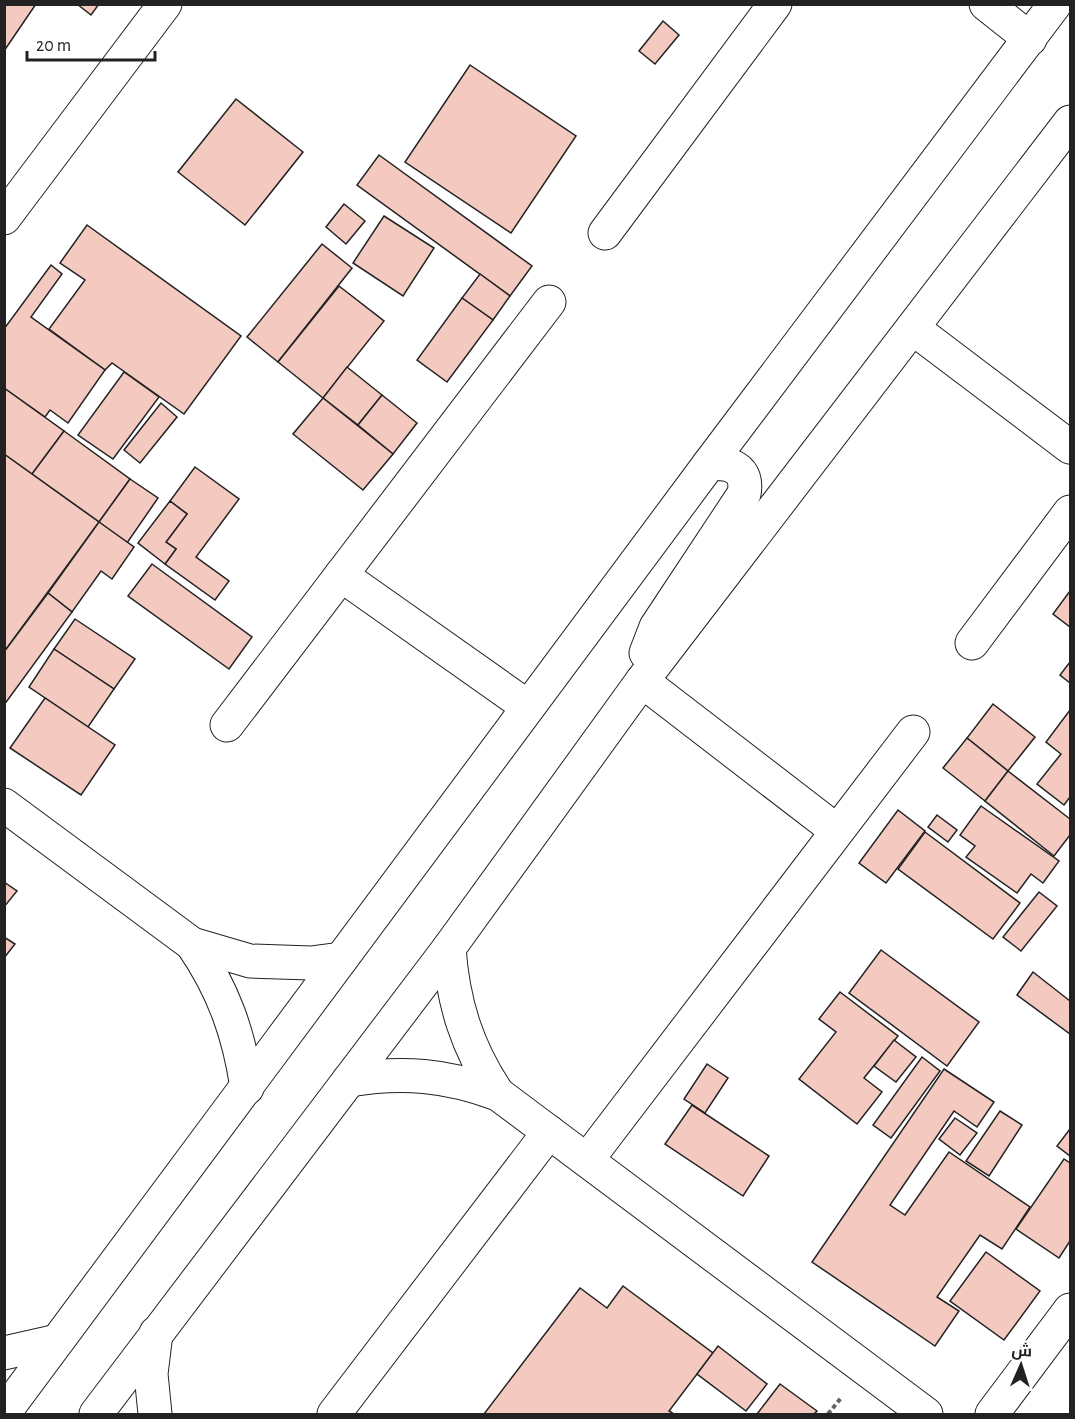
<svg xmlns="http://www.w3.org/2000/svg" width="1075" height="1419" font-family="'Alegreya Sans',Cairo,sans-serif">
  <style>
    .building { fill: #f3c9c0; stroke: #222; stroke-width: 1.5 }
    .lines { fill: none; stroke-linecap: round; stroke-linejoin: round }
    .minor-casing { stroke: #222; stroke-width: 35 }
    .major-casing { stroke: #222; stroke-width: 35 }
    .path { stroke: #646464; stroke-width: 4; stroke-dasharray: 4.5 3; stroke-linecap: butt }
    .minor { stroke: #fff; stroke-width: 33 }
    .major { stroke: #fff; stroke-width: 33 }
  </style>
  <rect width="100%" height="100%" fill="#fff"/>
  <!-- building -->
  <g class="building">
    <polygon points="4,4 36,4 4,51"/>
    <polygon points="77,4 99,4 91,15"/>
    <polygon points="663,21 679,35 655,64 639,51"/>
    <polygon points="470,65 576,136 511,233 405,162"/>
    <polygon points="236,99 303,152 245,225 178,172"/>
    <polygon points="379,155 532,266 510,296 357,185"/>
    <polygon points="344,204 365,221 346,244 326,227"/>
    <polygon points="384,216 434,248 403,296 353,263"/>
    <polygon points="87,225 241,336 184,414 112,363 105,370 49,329 85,280 60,263"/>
    <polygon points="322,244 352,268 278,362 247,337"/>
    <polygon points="51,265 62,274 31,317 105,370 68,423 50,410 45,417 4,388 4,329"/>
    <polygon points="480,274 510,296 493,320 462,298"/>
    <polygon points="339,286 384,321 323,398 278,362"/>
    <polygon points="462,298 493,320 447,382 417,360"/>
    <polygon points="347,367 382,395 358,425 323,398"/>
    <polygon points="124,372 159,397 113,459 78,435"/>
    <polygon points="4,388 64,431 32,474 4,454"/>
    <polygon points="382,395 417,423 393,454 358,425"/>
    <polygon points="323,398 393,454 363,490 293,434"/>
    <polygon points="161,403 177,417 140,463 124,450"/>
    <polygon points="64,431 130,479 99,522 32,474"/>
    <polygon points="4,454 99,522 4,652"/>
    <polygon points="195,467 239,499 196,557 229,581 215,600 165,564 176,549 166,542 187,514 170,501"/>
    <polygon points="130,479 158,498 127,543 99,522"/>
    <polygon points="170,501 187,514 166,542 176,549 165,564 138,543"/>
    <polygon points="99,522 134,547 112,579 101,571 72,612 48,593"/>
    <polygon points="152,564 252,637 229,669 128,596"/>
    <polygon points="1070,591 1070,627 1053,614"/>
    <polygon points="48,593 72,612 4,705 4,652"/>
    <polygon points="75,619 135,659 114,689 54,649"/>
    <polygon points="54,649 114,689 88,727 29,687"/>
    <polygon points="1070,662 1070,683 1060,675"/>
    <polygon points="45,698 115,745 81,795 10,748"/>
    <polygon points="993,704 1035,737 1008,771 967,738"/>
    <polygon points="1070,710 1070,797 1064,805 1037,784 1061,754 1046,742"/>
    <polygon points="967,738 1008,771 985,801 943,768"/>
    <polygon points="1008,771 1070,819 1070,835 1054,856 985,801"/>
    <polygon points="981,806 1059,861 1043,883 1031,874 1017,893 966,857 975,846 960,835"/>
    <polygon points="898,810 925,831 886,883 859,863"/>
    <polygon points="937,815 957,830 948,842 928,827"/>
    <polygon points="925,832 1020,903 993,939 898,869"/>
    <polygon points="4,882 17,891 4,907"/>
    <polygon points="1039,892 1057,906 1021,951 1003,937"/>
    <polygon points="4,937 15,944 4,958"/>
    <polygon points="881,950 979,1022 947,1066 849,993"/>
    <polygon points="1033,972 1070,1001 1070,1034 1017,995"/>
    <polygon points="840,992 898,1036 864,1078 882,1092 857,1124 799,1079 836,1032 819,1019"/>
    <polygon points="894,1040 916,1057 896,1082 874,1066"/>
    <polygon points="922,1057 940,1071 891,1138 873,1125"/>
    <polygon points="707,1064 728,1078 705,1113 684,1099"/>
    <polygon points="944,1069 994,1102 977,1127 954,1111 890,1205 905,1215 949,1152 1030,1207 1002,1249 980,1235 937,1297 959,1311 935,1346 812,1262"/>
    <polygon points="692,1105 769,1156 743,1196 665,1144"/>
    <polygon points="1000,1111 1022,1125 989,1176 966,1161"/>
    <polygon points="955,1118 977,1133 960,1155 939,1139"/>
    <polygon points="1070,1129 1070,1156 1057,1146"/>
    <polygon points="1064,1159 1070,1163 1070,1241 1059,1258 1016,1229"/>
    <polygon points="986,1252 1040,1291 1004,1340 950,1301"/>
    <polygon points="623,1286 713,1353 669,1411 674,1414 484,1414 580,1288 607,1308"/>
    <polygon points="718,1346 767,1384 746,1411 697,1374"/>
    <polygon points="780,1384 817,1411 814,1414 757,1414"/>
  </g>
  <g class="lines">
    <defs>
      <g id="minor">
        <polyline points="986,4 1030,39"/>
        <polyline points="4,218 165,4"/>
        <polyline points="605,233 775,4"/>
        <polyline points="914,329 1070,447"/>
        <polyline points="341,575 528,707"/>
        <polyline points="972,643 1070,512"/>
        <polyline points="642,681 837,831"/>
        <polyline points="227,725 549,302"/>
        <polyline points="4,805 192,944 250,961 311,963 341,959"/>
        <path d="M192,944C223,989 239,1033 247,1088"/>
        <path d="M449,948C453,1003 467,1048 498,1094"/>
        <path d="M349,1080C402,1071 447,1075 498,1094L926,1414"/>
        <polyline points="587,1160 913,732"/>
        <polyline points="4,1353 57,1341"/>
        <polyline points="155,1414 151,1374 156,1333"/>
        <polyline points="334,1414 549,1132"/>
        <polyline points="992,1414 1070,1310"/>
      </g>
      <g id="major">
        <path d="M646,653L656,627L744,494C749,468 730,462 709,464"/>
        <polyline points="4,1413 709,464 1055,4"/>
        <polyline points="96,1414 449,948 642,681 1070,122"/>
      </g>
    </defs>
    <!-- minor casing -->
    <use href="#minor" class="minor-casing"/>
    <!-- major casing -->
    <use href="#major" class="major-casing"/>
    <!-- path -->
    <polyline class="path" points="828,1414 841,1398"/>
    <!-- minor -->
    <use href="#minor" class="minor"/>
    <!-- major -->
    <use href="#major" class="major"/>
  </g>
  <!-- border -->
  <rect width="1075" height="1419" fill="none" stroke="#222222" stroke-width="12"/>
  <!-- north arrow -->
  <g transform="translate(1021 1365) rotate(3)" stroke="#ffffff" stroke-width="4.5" paint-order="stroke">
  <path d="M0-4.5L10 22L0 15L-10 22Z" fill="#222222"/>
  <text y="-9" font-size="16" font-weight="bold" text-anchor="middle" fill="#222222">ش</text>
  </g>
  <!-- scale -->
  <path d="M27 51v9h128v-9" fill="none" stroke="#222222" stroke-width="3"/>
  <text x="36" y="51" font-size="18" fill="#222222" stroke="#ffffff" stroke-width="4.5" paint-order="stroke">20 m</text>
</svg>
